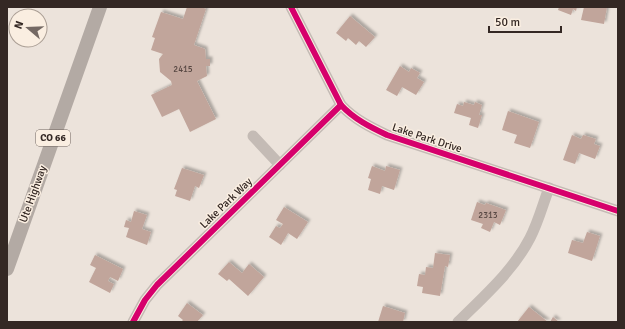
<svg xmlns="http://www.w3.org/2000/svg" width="625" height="329" font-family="Signika,sans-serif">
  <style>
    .building { fill: #c1a59b; filter: url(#shadow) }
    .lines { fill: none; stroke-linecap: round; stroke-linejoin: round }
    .minor { stroke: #c4bbb5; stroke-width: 11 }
    .major { stroke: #b3aaa4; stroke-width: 14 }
    .cycleway-casing { stroke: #faeee1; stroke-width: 8 }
    .cycleway { stroke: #d6006c; stroke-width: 6 }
    .labels { text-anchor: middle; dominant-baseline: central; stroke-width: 3; stroke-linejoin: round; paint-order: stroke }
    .number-label { font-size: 9px; fill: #574742 }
    .shield { fill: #faeee1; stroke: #6f635d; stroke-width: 1 }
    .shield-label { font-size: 10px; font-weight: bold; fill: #342824 }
    .street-label { font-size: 11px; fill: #342824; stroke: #faeee1 }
  </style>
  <defs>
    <filter id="shadow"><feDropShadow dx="2.5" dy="-2.5" stdDeviation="1" flood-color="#0004"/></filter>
  </defs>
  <rect width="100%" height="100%" fill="#ece3db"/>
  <!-- building -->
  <g class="building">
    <polygon points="187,7 201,7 206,9 194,45 205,49 206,59 210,59 210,66 206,66 207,76 197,81 216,119 190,132 179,109 162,117 151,95 172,85 171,81 160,72 159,59 163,54 151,50 155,38 152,37 161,12 183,19"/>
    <polygon points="559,7 577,7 576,11 573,9 571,15 558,10"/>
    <polygon points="584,7 607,7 604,24 581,20"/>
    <polygon points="350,16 375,37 366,47 359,41 356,45 348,38 346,41 336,33"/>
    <polygon points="400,66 409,72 411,68 420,73 417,78 424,82 416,95 402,87 397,96 386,90"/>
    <polygon points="464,102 474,105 475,102 482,105 479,115 482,115 478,128 469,125 471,118 454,113 457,104 463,106"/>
    <polygon points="508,111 539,122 530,148 514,143 517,135 502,130"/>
    <polygon points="572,135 581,139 583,135 596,139 594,144 600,146 595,159 579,153 575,164 563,160"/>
    <polygon points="372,166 385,171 386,166 400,170 394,190 382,186 380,194 368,190 371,179 368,178"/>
    <polygon points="182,168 204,175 199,188 195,186 190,201 175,196 177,190 174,189"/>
    <polygon points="477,202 485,205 486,203 506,210 500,225 494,222 490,232 481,228 483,224 471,220"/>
    <polygon points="284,207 308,222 297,239 288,233 281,245 269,237 276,226 280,228 283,224 276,220"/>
    <polygon points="134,211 147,215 142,229 151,232 147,245 126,237 129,228 124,227 126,220 131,222"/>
    <polygon points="587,232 600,236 592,261 568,253 572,240 583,243"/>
    <polygon points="435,253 450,255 448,267 445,266 440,296 422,293 423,287 417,286 419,274 425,275 426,267 433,268"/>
    <polygon points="95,255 123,269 118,281 110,277 108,281 114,284 110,293 89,282 96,268 90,265"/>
    <polygon points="229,262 242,273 249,264 264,277 248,296 229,279 227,281 218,274"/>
    <polygon points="187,303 203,315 197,322 181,322 183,320 178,316"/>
    <polygon points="383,306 405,313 403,322 378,322"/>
    <polygon points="529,307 548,322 517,322"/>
    <polygon points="553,317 559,322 550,322"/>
  </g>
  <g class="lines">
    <!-- minor -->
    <g class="minor">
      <path d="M291,7L341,105C354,119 370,127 387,135L618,211"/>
      <polyline points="253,136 280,165"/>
      <polyline points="133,322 145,300 157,285 341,105"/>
      <path d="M458,322C484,296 513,271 530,238C538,223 543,204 549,188"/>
    </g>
    <!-- major -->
    <polyline class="major" points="7,269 100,7"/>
    <defs>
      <g id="cycleway">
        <path d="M291,7L341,105C354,119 370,127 387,135L618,211"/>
        <polyline points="133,322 145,300 157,285 341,105"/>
      </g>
    </defs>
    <!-- cycleway casing -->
    <use href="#cycleway" class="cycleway-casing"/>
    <!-- cycleway -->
    <use href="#cycleway" class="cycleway"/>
  </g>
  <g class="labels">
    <!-- number labels -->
    <g class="number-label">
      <text x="183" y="69">2415</text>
      <text x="488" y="215">2313</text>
    </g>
    <!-- shield labels -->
    <rect class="shield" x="36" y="130" width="34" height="16" rx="3"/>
    <g class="shield-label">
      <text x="53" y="138">CO 66</text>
    </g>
    <!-- street labels -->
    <g class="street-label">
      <text transform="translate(427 138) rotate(18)">Lake Park Drive</text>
      <text transform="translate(33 194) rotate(-70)">Ute Highway</text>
      <text transform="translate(226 203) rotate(-44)">Lake Park Way</text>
    </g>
  </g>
  <!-- border -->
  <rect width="625" height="329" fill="none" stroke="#342824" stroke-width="16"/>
  <!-- north arrow -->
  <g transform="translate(28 28) rotate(289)"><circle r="19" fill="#faeee1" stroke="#ab9f95"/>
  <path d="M0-3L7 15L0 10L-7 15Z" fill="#746964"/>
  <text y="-6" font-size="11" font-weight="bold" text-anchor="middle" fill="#342824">N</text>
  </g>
  <!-- scale -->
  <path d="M489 26v6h72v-6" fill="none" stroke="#342824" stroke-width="2"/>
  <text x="495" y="26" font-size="12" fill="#342824" stroke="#faeee1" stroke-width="3" paint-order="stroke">50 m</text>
</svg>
